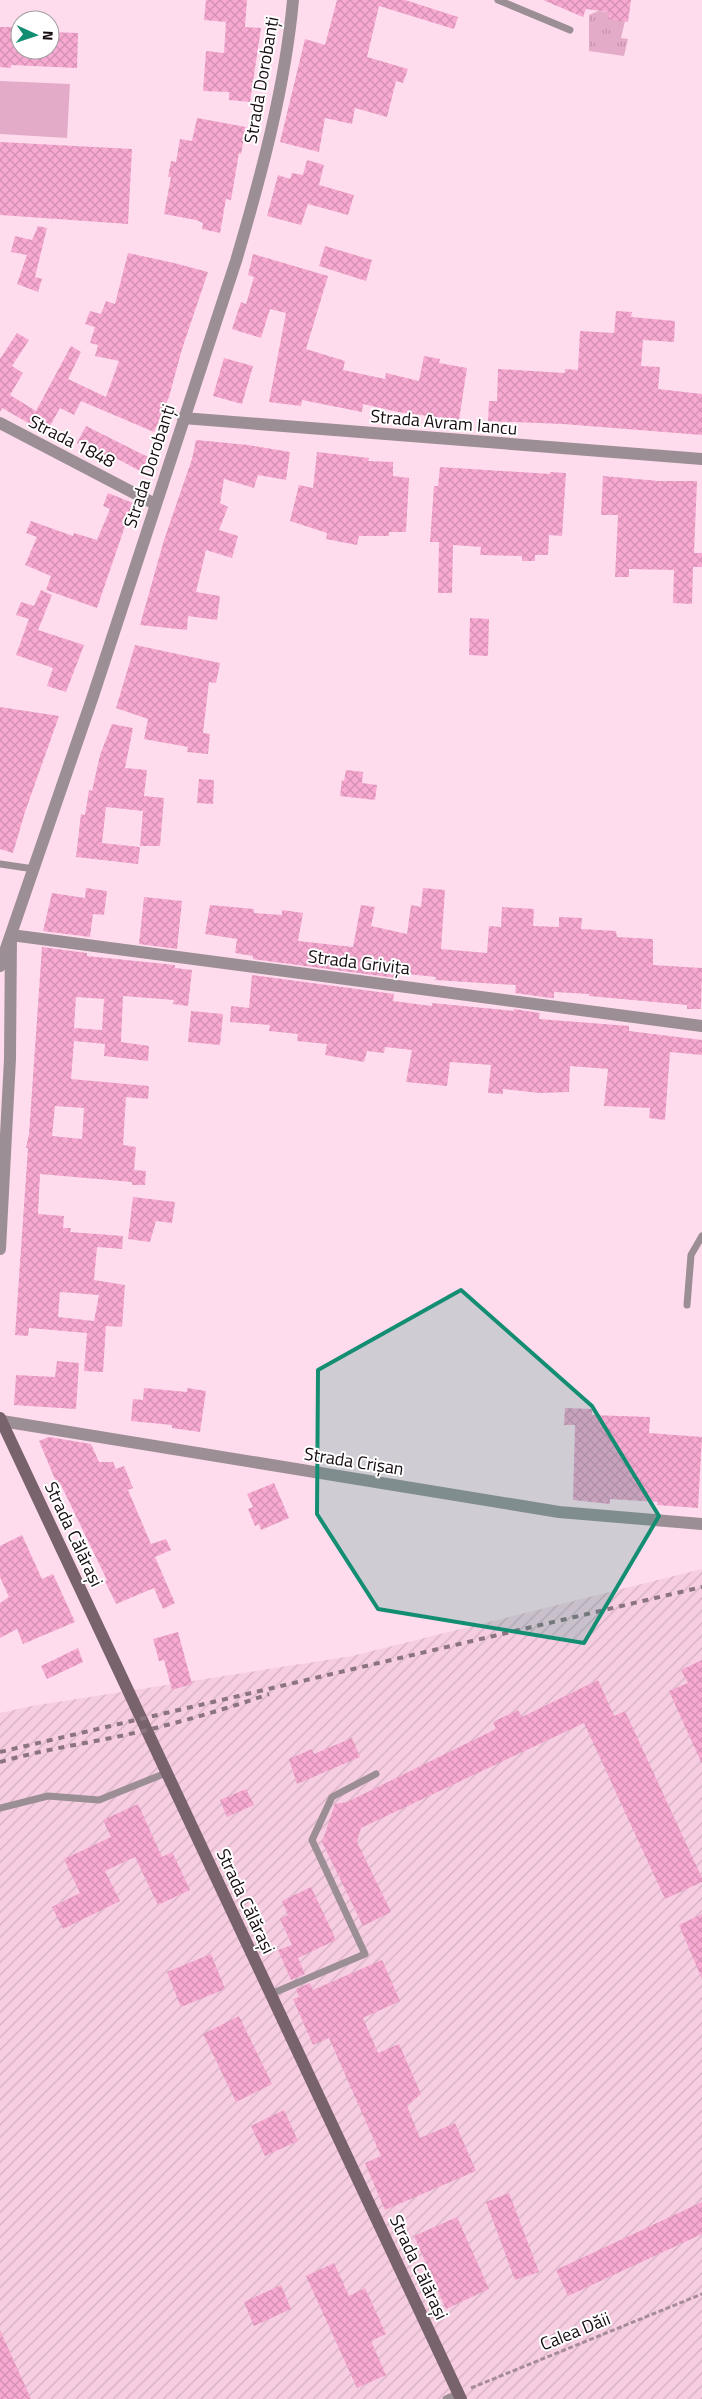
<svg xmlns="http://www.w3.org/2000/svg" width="702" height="2399" font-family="'Titillium Web',sans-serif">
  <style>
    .industrial { fill: url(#industrial-furrows) }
    .grass { fill: url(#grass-tufts) }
    .garden { fill: #e4abc8 }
    .building { fill: url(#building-cross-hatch); fill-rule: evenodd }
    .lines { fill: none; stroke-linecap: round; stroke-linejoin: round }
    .path { stroke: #a68c99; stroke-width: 3; stroke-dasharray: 5 2.5; stroke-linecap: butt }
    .lane { stroke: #9c8e95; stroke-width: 7 }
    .street { stroke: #9c8e95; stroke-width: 12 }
    .secondary { stroke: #78636d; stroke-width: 12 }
    .rail { stroke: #8b7480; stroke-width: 4; stroke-dasharray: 6 6; stroke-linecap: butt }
    .marked { fill: #148e73; fill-opacity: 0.2; stroke: #148e73; stroke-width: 4; stroke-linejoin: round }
    .labels { text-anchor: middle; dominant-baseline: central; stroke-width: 4; stroke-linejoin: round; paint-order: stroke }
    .street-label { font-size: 18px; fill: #170c12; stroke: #fff }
  </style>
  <defs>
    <pattern id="industrial-furrows" width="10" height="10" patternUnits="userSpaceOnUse" patternTransform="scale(1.25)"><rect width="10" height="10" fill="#f7cde2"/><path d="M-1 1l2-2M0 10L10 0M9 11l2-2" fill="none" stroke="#d3afc1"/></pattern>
    <pattern id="grass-tufts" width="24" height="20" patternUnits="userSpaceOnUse" patternTransform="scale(1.25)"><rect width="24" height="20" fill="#e4abc8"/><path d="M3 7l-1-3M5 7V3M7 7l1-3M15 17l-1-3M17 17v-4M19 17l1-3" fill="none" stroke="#c392ab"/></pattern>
    <pattern id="building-cross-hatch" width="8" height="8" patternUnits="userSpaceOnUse" patternTransform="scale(1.25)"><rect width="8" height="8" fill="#f7a9d1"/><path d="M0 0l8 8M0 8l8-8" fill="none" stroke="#d390b2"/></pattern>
  </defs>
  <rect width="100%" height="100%" fill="#ffdced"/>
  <!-- industrial -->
  <polygon class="industrial" points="702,1569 702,2399 0,2399 0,1713 32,1706 352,1656"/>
  <!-- grass -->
  <polygon class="grass" points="598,11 609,12 625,21 621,38 628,39 624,56 589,51 589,15"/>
  <!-- garden -->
  <polygon class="garden" points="0,81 70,84 67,138 0,134"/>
  <!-- building -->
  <g class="building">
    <polygon points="206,0 247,0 245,27 261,28 250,102 229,100 229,92 203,91 206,51 224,53 226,22 204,20"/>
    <polygon points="337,0 405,0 458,17 454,29 379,6 367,57 408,69 403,83 396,81 387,117 355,108 352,124 325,118 319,152 280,142 305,39 325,45"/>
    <polygon points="543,0 631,0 628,22 608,19 609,12 586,9 583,17"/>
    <polygon points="0,27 13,27 13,30 20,31 20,50 50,50 50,32 78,33 77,68 11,65 11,68 0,67"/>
    <polygon points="197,118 246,127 241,154 239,153 231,200 226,199 220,233 202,229 203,223 196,220 164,214 171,177 168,177 171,161 176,162 180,139 192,141"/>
    <polygon points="0,142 132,149 128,224 0,215"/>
    <polygon points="307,160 324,165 319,185 354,195 348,215 308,204 301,225 267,216 278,175 290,179 292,173 303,175"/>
    <polygon points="38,226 47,228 35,277 42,279 38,292 17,284 27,255 11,252 15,236 32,240"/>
    <polygon points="325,246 372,260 366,281 319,266"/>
    <polygon points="128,253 174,263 208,272 182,349 169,397 154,432 81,401 74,415 60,408 46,433 2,408 0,412 0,359 17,333 29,340 12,366 23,373 10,395 36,411 71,346 81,352 68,379 106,397 119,361 95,356 98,345 90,343 95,327 85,324 90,311 101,314 106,301 115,304"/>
    <polygon points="253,254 328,276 306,349 345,361 343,370 385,379 386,373 419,381 424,356 440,359 439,363 467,368 459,420 398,412 363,404 362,412 302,400 301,406 269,402 286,313 270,309 261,338 232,329 241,302 246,304 254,277 248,275"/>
    <polygon points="616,311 632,312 631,317 675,321 674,342 643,340 641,366 660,367 658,389 702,394 702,435 563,424 488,421 489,401 497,401 498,369 565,373 565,369 578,370 580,331 614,333"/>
    <polygon points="224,358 253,366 242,404 213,396"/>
    <polygon points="86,426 148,457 142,472 112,456 109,460 77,443"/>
    <polygon points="196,440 248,445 290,452 286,480 258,475 254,488 224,479 220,503 228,507 219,530 238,536 232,558 206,550 196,592 220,596 217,620 188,616 187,630 140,625 164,540 192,459"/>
    <polygon points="317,452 369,458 368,461 393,462 393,476 409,478 406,532 389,532 389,536 359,536 357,545 326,539 327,533 290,521 299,485 313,488"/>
    <polygon points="440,467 550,474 550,472 566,473 562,536 549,535 548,555 535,555 535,561 522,561 522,556 480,555 481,547 453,545 452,593 438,593 439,542 430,542 434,486 438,486"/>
    <polygon points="603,476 659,481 697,481 694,553 702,553 702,567 693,567 692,604 673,603 674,570 629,569 629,577 615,577 618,515 601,515"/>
    <polygon points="108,493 133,503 97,608 46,590 51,576 25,565 37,537 26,533 31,521 73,536 74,533 97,540 110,509 103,506"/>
    <polygon points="41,590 52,595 38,630 84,645 66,692 47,686 53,668 16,655 29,619 16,615 21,602 34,606"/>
    <polygon points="470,618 489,619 488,656 469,655"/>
    <polygon points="135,645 220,663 216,683 209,682 203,733 210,734 208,754 187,752 188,747 144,739 148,719 116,708"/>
    <polygon points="0,707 59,716 25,812 13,853 0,849"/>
    <polygon points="112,724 133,728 125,768 147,770 144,796 164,798 160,846 140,846 143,811 106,807 102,843 140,847 138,864 76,857 81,814 85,815 89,790 92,791 100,755"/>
    <polygon points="346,770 363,772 362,783 377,785 375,800 340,796 342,780 344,781"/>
    <polygon points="199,779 214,780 213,804 197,803"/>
    <polygon points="86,888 107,891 104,915 93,914 90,937 43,931 52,893 85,898"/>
    <polygon points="423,888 445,890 441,949 487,953 489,926 501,927 502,907 534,909 533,926 559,927 559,917 582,918 581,929 616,931 617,937 653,939 653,965 702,968 701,1009 687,1009 687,1005 589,996 589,994 554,992 554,998 551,998 515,993 516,985 435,980 436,977 397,973 396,978 253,959 253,956 235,953 237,939 205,934 210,905 254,909 254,913 282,915 282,910 303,913 298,941 353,947 361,905 375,907 371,926 407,934 411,905 421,907"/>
    <polygon points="144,897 182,901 177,949 139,944"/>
    <path d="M42,947L87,953V956L175,965V968L192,970L188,1006L173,1004L174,1000L123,996L121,1042L149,1046L148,1061L104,1056L105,1044L74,1041L71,1079L149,1086L148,1099L126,1097L123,1145L136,1147L134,1170L146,1171L145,1185H132V1182L40,1174L38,1214L64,1216L63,1228H71L70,1232L123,1236L122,1249L97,1247L94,1280L125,1285L122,1327L106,1326L103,1372L84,1371L87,1333L29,1328L28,1336L15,1335L28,1148H26L29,1134ZM76,997L104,999L102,1030L74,1028ZM55,1106L84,1108L82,1139L52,1136ZM60,1292L99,1295L94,1321L58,1317Z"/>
    <polygon points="252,975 394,994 393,1001 432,1006 432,1003 514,1011 514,1009 540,1013 539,1019 629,1026 629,1031 702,1040 702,1055 670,1052 665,1120 649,1118 650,1108 604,1106 608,1069 570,1066 569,1092 540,1093 503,1089 503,1094 488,1093 491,1065 450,1062 447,1086 406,1082 412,1050 385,1047 384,1053 367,1051 364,1062 325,1055 327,1044 297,1041 298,1034 269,1031 270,1025 230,1022 231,1006 249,1008"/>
    <polygon points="191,1011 223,1014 220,1045 188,1042"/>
    <polygon points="133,1197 175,1202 172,1223 156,1221 150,1242 128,1239"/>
    <polygon points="57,1361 79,1363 76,1409 14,1405 16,1375 55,1377"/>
    <polygon points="144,1388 187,1392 187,1388 206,1391 200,1432 172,1428 172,1425 131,1421 133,1399 143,1400"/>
    <polygon points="565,1408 592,1409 592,1415 650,1417 649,1433 702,1437 698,1508 657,1505 658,1502 610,1499 610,1504 573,1500 575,1425 564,1425"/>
    <polygon points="49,1437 91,1444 99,1462 113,1462 116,1469 124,1466 133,1488 128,1490 151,1544 166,1539 171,1550 155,1557 175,1603 163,1609 154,1588 116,1604 105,1581 107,1580 60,1483 57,1484 39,1441"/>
    <polygon points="274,1483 289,1518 261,1530 259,1524 255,1526 248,1509 253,1507 247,1494"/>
    <polygon points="22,1535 42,1579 53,1574 75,1622 23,1644 17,1629 0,1638 0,1603 9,1597 0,1577 0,1546"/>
    <polygon points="178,1632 192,1684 172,1690 164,1660 159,1661 153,1639"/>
    <polygon points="78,1648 83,1662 47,1679 41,1666"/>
    <polygon points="702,1660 702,1764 669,1691 688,1683 681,1670"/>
    <polygon points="598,1680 614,1716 625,1711 702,1878 702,1882 665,1899 584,1723 361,1828 357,1842 391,1912 363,1926 322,1842 335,1804 347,1802 496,1729 493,1722 518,1710 522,1717"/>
    <polygon points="352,1738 360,1757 297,1784 289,1759 312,1749 314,1754"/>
    <polygon points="246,1789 254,1805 227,1817 220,1800"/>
    <polygon points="138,1804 162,1857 172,1852 190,1890 158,1905 135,1857 105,1871 120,1901 63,1929 52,1907 80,1893 64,1859 111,1837 103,1820"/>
    <polygon points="311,1887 336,1940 298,1958 305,1974 291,1980 278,1950 292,1945 280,1919 288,1915 282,1901"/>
    <polygon points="702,1914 702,1979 679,1925"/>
    <polygon points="211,1954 225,1989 181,2007 167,1972"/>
    <polygon points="382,1960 400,2001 363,2018 378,2053 399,2044 421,2094 407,2106 420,2138 455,2123 476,2171 385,2210 365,2163 381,2156 329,2038 313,2045 293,1999 299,1997 296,1989 310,1983 313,1990"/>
    <polygon points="239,2016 272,2084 236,2102 203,2034"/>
    <polygon points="284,2110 298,2141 265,2156 251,2126"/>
    <polygon points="509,2193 539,2272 515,2280 486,2202"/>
    <polygon points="702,2202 702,2234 568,2296 556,2270"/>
    <polygon points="457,2217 489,2289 446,2309 414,2236"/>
    <polygon points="334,2263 349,2296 365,2288 386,2334 371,2341 386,2375 357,2388 306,2276"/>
    <polygon points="281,2285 291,2309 254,2326 244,2302"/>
    <polygon points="0,2330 31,2399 0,2399"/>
  </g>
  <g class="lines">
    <!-- path -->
    <polyline class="path" points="471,2388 702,2294"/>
    <!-- lane -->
    <g class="lane">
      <polyline points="498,0 570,30"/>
      <polyline points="0,864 34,869"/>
      <polyline points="687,1305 691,1255 702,1236"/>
      <polyline points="0,1808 48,1796 99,1800 166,1773"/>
      <polyline points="271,1994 365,1954 312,1840 332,1797 376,1774"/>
      <polyline points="446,2399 459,2393"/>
    </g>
    <!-- street -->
    <g class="street">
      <polyline points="183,418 702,459"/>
      <polyline points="0,423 155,504"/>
      <path d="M0,966L93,696L236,261C261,176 285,88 293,0"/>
      <polyline points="0,1249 10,1059 11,935 702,1026"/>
      <polyline points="2,1421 559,1512 702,1524"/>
    </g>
    <!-- secondary -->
    <polyline class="secondary" points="0,1418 461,2399"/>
    <!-- rail -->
    <g class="rail">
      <polyline points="0,1752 702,1587"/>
      <path d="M0,1762C48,1748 98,1742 147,1730C188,1720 229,1708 269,1694"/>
    </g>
  </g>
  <!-- marked area -->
  <path class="marked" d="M461,1290L592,1406L659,1516L584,1643L378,1609L317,1514L318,1370Z"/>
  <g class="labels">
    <!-- street labels -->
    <g class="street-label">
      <text transform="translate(261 80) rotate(-80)">Strada Dorobanți</text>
      <text transform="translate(444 422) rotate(5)">Strada Avram Iancu</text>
      <text transform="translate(72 441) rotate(27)">Strada 1848</text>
      <text transform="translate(149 466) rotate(-72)">Strada Dorobanți</text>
      <text transform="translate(359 962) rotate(7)">Strada Grivița</text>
      <text transform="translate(354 1461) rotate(9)">Strada Crișan</text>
      <text transform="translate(74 1534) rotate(65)">Strada Călărași</text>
      <text transform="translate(246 1901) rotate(65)">Strada Călărași</text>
      <text transform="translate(419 2267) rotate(65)">Strada Călărași</text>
      <text transform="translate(575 2331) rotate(-22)">Calea Dăii</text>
    </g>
  </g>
  <!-- north arrow -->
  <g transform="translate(35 35) rotate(93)"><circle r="24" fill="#ffffff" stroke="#a29ea0"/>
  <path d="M0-4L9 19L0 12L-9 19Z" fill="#148e73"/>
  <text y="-8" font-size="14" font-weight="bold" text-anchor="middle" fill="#170c12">N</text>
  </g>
</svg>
